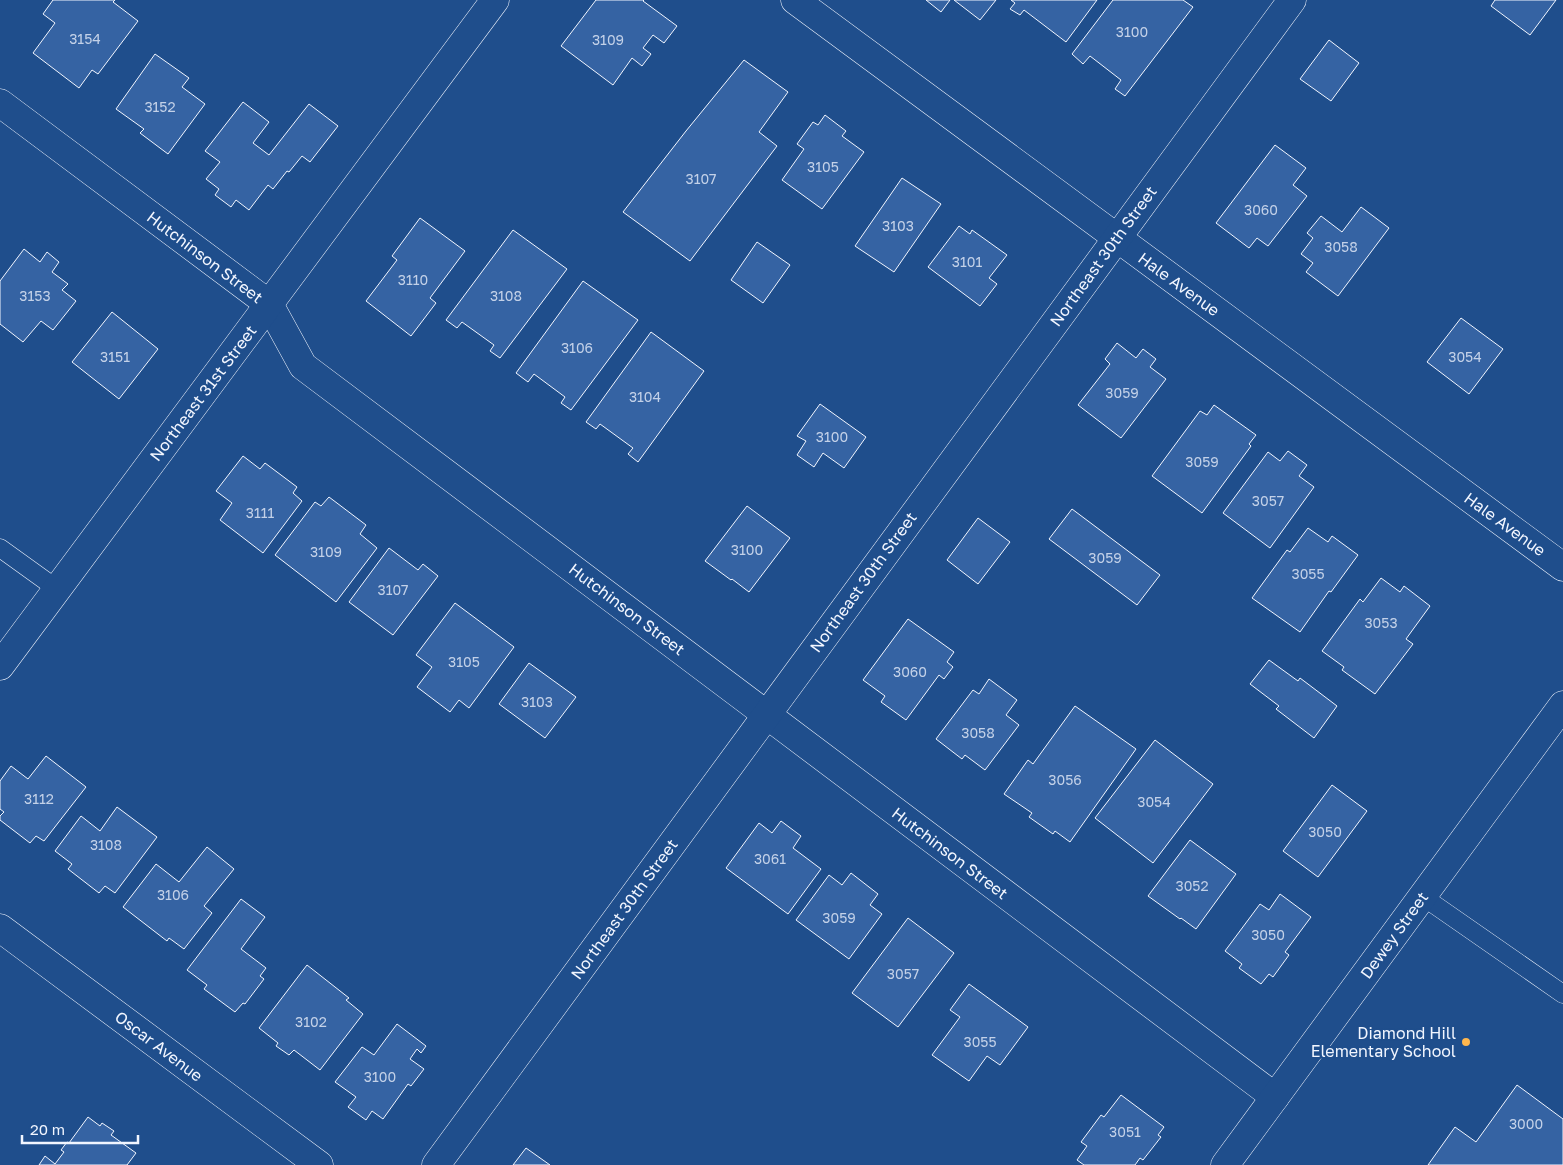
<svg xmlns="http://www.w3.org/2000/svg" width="1563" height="1165" font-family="'Golos Text',sans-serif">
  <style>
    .building { fill: #3563a3; stroke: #f2f6ff }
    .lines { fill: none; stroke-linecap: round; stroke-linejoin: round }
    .lane-casing { stroke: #f2f6ff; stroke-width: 19 }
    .street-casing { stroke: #f2f6ff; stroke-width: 29 }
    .lane { stroke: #1f4e8c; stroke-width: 18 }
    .street { stroke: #1f4e8c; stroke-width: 28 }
    .poi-dot { fill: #ffb74d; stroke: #1f4e8c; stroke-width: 2 }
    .labels { text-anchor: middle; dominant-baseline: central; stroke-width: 4; stroke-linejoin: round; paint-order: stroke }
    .number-label { font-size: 14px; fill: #c3d1e8 }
    .street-label { font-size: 16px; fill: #f2f6ff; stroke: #1f4e8c }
    .poi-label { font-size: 16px; fill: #f2f6ff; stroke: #1f4e8c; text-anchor: end }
  </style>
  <rect width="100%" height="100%" fill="#1f4e8c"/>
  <!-- building -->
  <g class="building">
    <polygon points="53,0 115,0 113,2 138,21 98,74 92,70 79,88 33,53 55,23 43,14"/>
    <polygon points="596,0 644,0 643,1 677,26 664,43 653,35 643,48 651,54 642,66 632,58 613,85 561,46"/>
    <polygon points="926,0 950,0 941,12"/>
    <polygon points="954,0 996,0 980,20"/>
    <polygon points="1011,0 1097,0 1066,42 1024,10 1020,15 1010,9 1015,3"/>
    <polygon points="1113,0 1183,0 1193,7 1125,96 1115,89 1121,80 1090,56 1083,64 1072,54"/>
    <polygon points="1495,0 1556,0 1530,35 1491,6"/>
    <polygon points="1329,40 1359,63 1331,101 1300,79"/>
    <polygon points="155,54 189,78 182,87 205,104 168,154 140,133 144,129 116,109"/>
    <polygon points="744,60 788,92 759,132 777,146 690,261 623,212 686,131"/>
    <polygon points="243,102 269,122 253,143 269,155 309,104 338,126 310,162 302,156 289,172 287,171 273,189 268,185 249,210 236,200 231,207 215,195 219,189 206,179 220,162 205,151"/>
    <polygon points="825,115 846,131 842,136 864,152 822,209 782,180 804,149 797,144 813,122 818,125"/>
    <polygon points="1275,145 1306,168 1293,185 1307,196 1268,246 1257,238 1249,248 1216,223"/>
    <polygon points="902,178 941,204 894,272 855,246"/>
    <polygon points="1361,207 1389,228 1338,296 1306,272 1313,263 1301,254 1313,238 1307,233 1321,216 1342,232"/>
    <polygon points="420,218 465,251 430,298 436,303 411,336 366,301 397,260 392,256"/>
    <polygon points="959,226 970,234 972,230 1007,255 989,278 997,284 980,306 928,267"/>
    <polygon points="513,230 567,269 500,358 490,351 494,345 462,322 457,328 446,320"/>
    <polygon points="757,242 790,265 763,303 731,280"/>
    <polygon points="24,249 40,262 47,252 59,262 52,272 68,284 62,290 76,301 53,330 41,321 23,342 0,324 0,281"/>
    <polygon points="583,281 638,320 571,410 561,403 565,397 534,374 528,382 516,373"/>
    <polygon points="112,312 158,349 119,399 72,362"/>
    <polygon points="1461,318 1503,349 1469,394 1427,362"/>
    <polygon points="651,332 704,371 638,462 628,454 633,448 600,424 596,429 586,422"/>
    <polygon points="1117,343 1136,358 1143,349 1156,359 1150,367 1166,379 1121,438 1078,405 1110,364 1105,359"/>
    <polygon points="820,404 866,437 844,468 823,453 814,467 797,455 806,441 797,436"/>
    <polygon points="1214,405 1256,435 1249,444 1251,446 1202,513 1152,476 1200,411 1207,415"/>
    <polygon points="1288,451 1307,465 1299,476 1314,487 1270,548 1223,513 1268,452 1280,461"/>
    <polygon points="243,456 260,469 265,463 297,487 293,493 302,501 263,553 220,520 232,503 216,491"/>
    <polygon points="329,497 366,525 360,534 377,548 336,602 275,555 315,502 321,506"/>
    <polygon points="747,506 790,538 749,592 732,579 731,580 705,561"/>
    <polygon points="1072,509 1160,575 1137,605 1049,539"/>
    <polygon points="978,518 1010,542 978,584 947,560"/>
    <polygon points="1308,528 1328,542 1332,536 1358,555 1331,592 1329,591 1300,632 1252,598 1287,550 1290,552"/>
    <polygon points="389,548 418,570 423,564 438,576 393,635 349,602"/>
    <polygon points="1381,578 1400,592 1404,586 1430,606 1406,639 1413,644 1375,694 1342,670 1344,667 1322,651 1360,599 1363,602"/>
    <polygon points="455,603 514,647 469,708 459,700 450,712 417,687 432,667 416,655"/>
    <polygon points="908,619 954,652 947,662 953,667 944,679 939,675 906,720 881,702 885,696 863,680"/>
    <polygon points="1269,660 1298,681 1300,678 1337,706 1314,738 1276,709 1279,706 1250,684"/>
    <polygon points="529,663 576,697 545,738 499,704"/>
    <polygon points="989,679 1017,700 1006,715 1019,725 985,770 965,755 962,759 936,739 973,690 979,694"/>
    <polygon points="1075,706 1136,749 1070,842 1055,831 1053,834 1029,817 1032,813 1004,794 1028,760 1033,764"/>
    <polygon points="1155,740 1213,784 1153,863 1095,818"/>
    <polygon points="46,756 86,787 44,841 36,836 30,843 0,820 0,816 4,812 0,809 0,781 11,766 28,779"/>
    <polygon points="1332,785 1367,811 1318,877 1283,851"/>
    <polygon points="117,807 157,837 115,893 105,886 99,893 68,869 72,864 55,851 81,816 100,831"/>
    <polygon points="781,821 801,836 793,848 821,869 788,914 726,868 759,823 772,833"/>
    <polygon points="1190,840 1236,874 1196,929 1181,918 1180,919 1148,896"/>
    <polygon points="207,847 234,869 204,906 212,913 184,949 169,938 167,941 123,907 156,864 179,882"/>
    <polygon points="851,873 878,894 870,905 882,914 849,959 796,920 829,875 842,885"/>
    <polygon points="1280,894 1311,917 1285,952 1289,955 1273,977 1269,974 1261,984 1239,968 1242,964 1225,951 1260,904 1269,910"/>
    <polygon points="241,899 265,917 241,949 266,968 260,976 264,979 245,1004 243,1003 235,1012 204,989 207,985 187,970"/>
    <polygon points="908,918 954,953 898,1027 852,993"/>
    <polygon points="307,965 349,998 346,1000 363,1014 320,1070 294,1050 289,1055 276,1046 278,1043 259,1028"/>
    <polygon points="969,984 1028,1027 1000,1065 987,1056 969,1081 932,1055 960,1017 950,1010"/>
    <polygon points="397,1024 426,1046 421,1053 417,1049 410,1059 424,1069 411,1086 408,1084 383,1119 372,1111 366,1120 348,1107 356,1097 335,1082 362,1047 374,1055"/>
    <polygon points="1517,1085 1563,1119 1563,1165 1428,1165 1455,1127 1476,1142"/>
    <polygon points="1121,1095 1164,1127 1158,1135 1161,1137 1143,1160 1140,1158 1135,1165 1084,1165 1077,1160 1087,1146 1081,1142 1101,1115 1104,1117"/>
    <polygon points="88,1117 100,1126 102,1123 114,1131 111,1135 136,1153 127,1165 39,1165 45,1156 55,1164 64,1152 61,1150 67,1142 69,1143"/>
    <polygon points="526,1148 550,1165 513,1165"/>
  </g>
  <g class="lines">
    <defs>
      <g id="lane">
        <polyline points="0,548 57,589"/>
        <polyline points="1422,896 1563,994"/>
      </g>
      <g id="street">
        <polyline points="795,0 1563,567"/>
        <polyline points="0,103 269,304 303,366 1275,1097"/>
        <polyline points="0,666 495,0"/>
        <polyline points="0,928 319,1165"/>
        <polyline points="436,1165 1292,0"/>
        <polyline points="1225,1165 1563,705"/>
      </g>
    </defs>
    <!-- lane casing -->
    <use href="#lane" class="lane-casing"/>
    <!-- street casing -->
    <use href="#street" class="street-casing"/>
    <!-- lane -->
    <use href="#lane" class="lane"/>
    <!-- street -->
    <use href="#street" class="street"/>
  </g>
  <!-- markers -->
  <circle class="poi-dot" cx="1466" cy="1042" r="5"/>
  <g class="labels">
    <!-- number labels -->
    <g class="number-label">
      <text x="1132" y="31">3100</text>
      <text x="85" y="38">3154</text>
      <text x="608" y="39">3109</text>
      <text x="160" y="106">3152</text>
      <text x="823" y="166">3105</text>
      <text x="701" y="178">3107</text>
      <text x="1261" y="209">3060</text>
      <text x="898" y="225">3103</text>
      <text x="1341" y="246">3058</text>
      <text x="967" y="261">3101</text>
      <text x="413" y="279">3110</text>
      <text x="35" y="295">3153</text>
      <text x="506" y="295">3108</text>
      <text x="577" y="347">3106</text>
      <text x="115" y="356">3151</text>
      <text x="1465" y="356">3054</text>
      <text x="1122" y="392">3059</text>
      <text x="645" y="396">3104</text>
      <text x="832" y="436">3100</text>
      <text x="1202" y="461">3059</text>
      <text x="1268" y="500">3057</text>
      <text x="260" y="512">3111</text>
      <text x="747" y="549">3100</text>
      <text x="326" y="551">3109</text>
      <text x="1105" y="557">3059</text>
      <text x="1308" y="573">3055</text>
      <text x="393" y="589">3107</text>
      <text x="1381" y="622">3053</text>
      <text x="464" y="661">3105</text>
      <text x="910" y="671">3060</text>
      <text x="537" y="701">3103</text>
      <text x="978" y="732">3058</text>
      <text x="1065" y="779">3056</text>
      <text x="39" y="798">3112</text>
      <text x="1154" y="801">3054</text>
      <text x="1325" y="831">3050</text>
      <text x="106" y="844">3108</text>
      <text x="770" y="858">3061</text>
      <text x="1192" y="885">3052</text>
      <text x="173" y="894">3106</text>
      <text x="839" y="917">3059</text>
      <text x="1268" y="934">3050</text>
      <text x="903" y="973">3057</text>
      <text x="311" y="1021">3102</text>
      <text x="980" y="1041">3055</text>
      <text x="380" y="1076">3100</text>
      <text x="1526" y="1123">3000</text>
      <text x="1125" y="1131">3051</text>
    </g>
    <!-- street labels -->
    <g class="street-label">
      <text transform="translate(1103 256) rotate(-54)">Northeast 30th Street</text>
      <text transform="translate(205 257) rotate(37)">Hutchinson Street</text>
      <text transform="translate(1179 284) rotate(36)">Hale Avenue</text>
      <text transform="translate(203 393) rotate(-53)">Northeast 31st Street</text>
      <text transform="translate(1505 524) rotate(36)">Hale Avenue</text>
      <text transform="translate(863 582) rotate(-54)">Northeast 30th Street</text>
      <text transform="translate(627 609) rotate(37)">Hutchinson Street</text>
      <text transform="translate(950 853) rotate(37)">Hutchinson Street</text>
      <text transform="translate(624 909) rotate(-54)">Northeast 30th Street</text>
      <text transform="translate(1394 935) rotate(-54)">Dewey Street</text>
      <text transform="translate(159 1046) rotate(37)">Oscar Avenue</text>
    </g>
    <!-- poi labels -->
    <g class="poi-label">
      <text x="1456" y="1033">Diamond Hill<tspan x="1456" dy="18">Elementary School</tspan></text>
    </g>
  </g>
  <!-- scale -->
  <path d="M22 1135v8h116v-8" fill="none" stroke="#f2f6ff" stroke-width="2.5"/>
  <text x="30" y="1135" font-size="15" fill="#f2f6ff" stroke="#1f4e8c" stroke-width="4" paint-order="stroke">20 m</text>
</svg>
